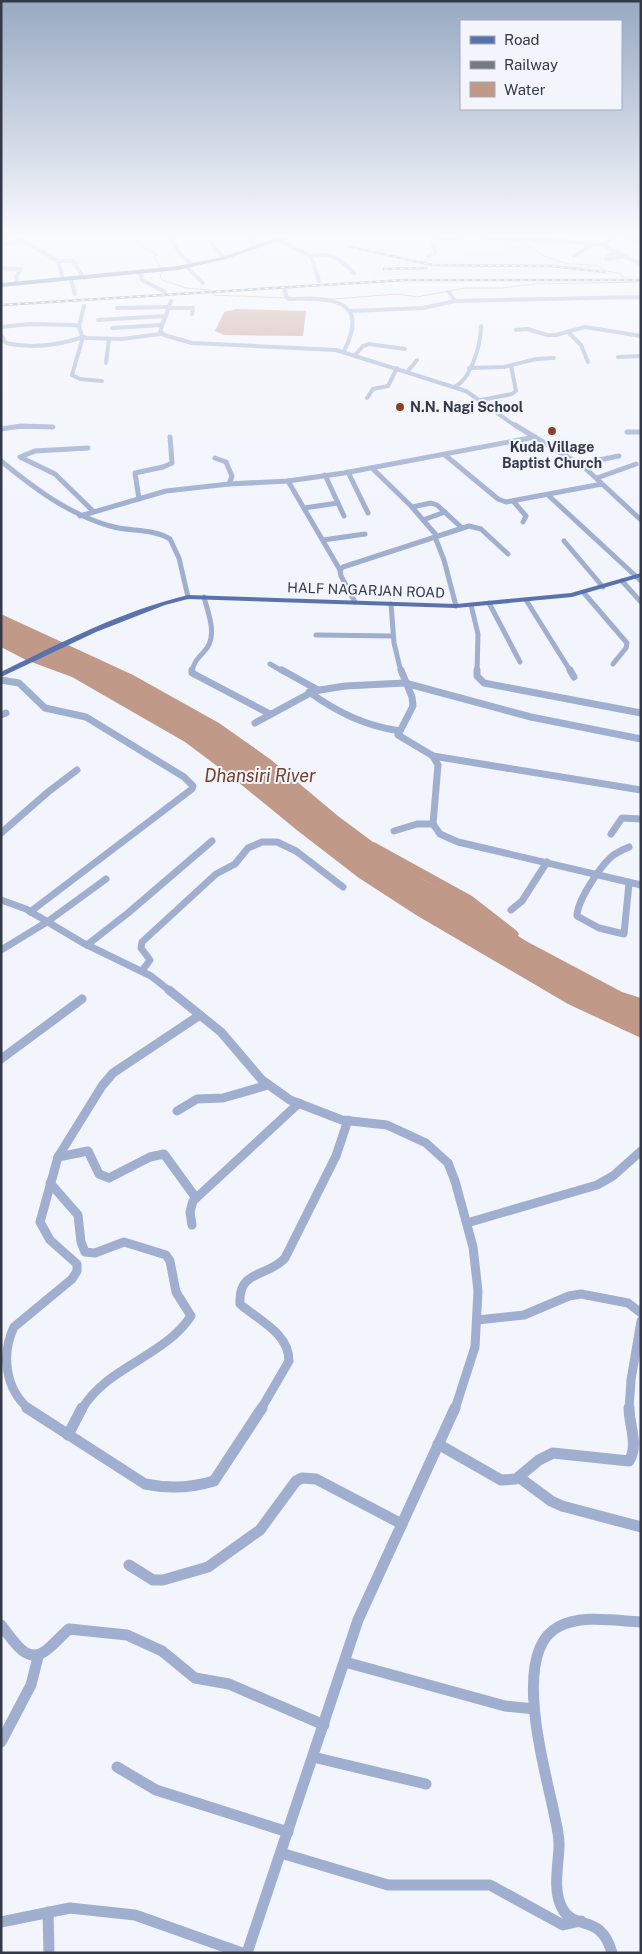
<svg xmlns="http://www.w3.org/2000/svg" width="642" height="1954" font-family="'Public Sans',sans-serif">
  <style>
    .built { fill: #e4ebfc }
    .water { fill: #c19989 }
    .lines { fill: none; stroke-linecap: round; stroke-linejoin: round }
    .stream { stroke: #c19989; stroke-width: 1 }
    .river { fill: #c19989; fill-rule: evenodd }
    .minor-far4 { stroke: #a0aed0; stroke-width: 4 }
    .minor-far3 { stroke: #a0aed0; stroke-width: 5 }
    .minor-far2 { stroke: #a0aed0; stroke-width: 7 }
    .minor-far1 { stroke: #a0aed0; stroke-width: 9 }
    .minor { stroke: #a0aed0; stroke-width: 11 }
    .major { fill: #5a72ac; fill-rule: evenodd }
    .highway { fill: #415b9f; fill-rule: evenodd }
    .rail-casing { stroke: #737883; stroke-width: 2.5 }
    .rail { stroke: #f2f5fc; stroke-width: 1; stroke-dasharray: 4; stroke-linecap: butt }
    .poi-dot { fill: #8a4123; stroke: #f2f5fc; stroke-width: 2 }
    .labels { text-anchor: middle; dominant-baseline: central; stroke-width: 4; stroke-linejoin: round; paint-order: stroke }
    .far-poi-label { font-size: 14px; font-weight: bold; fill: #333947; stroke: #f2f5fc; text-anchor: start }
    .far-street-label { font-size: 14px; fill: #333947; stroke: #f2f5fc }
    .water-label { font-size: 18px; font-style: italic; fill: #743e28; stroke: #f2f5fc }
  </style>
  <rect width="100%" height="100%" fill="#f2f5fc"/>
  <!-- built -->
  <polygon class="built" points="507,244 524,244 545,257 576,266 593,265 610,275 375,276 366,264 392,265 421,260 460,260 463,253 504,252"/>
  <!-- water -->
  <g class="water">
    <polygon points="236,309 306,311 303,336 224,335 215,331 224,312"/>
    <polygon points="1,614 133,675 219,723 270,759 338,816 424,880 468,904 526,941 622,992 641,998 641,1038 568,1004 416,915 359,878 298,831 233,778 185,742 72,677 26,660 1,647"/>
  </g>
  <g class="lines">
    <!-- stream -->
    <g class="stream">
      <polyline points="129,238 156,254 155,258 161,269"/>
      <polyline points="522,242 542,255 558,261 570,264 596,265 607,271 621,274 623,278"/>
      <polyline points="162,271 160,278 162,280 186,288 210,290 214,295 285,298"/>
      <polyline points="308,297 334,299 397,294 417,297 465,288 502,288 534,284 641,282"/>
    </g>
    <!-- river -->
    <polygon class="river" points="374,842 472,896 517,931 519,934 517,937 507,937 462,902 370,849 368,846"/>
    <!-- minor-far4 -->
    <g class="minor-far4">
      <polyline points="18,238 58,261 63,279"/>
      <polyline points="169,238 183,257 193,265"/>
      <polyline points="247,238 258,247"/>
      <polyline points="484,238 574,242 604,245"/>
      <polyline points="611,238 605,244 606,247 641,264"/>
      <polyline points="626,238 641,240"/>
      <polyline points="433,239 460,238"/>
      <polyline points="209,240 224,258"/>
      <polyline points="278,240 311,256 319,281"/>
      <polyline points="1,245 22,241"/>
      <polyline points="615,251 606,259 625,256"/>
      <path d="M311,256C333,252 339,258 354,273"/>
      <polyline points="428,256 435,253 432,238"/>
      <polyline points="574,256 595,243"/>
      <polyline points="58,261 73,261 84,278"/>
      <polyline points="186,266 203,283"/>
      <polyline points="1,268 21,269 16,277 18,284"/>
      <polyline points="140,272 142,280 165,292"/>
      <polyline points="71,279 75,294"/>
      <path d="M284,288L287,298L290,299C330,298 371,298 344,351"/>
      <polyline points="449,292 455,301"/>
      <polyline points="171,301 160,331 164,335 192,343 336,350 466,391 517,427"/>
      <polyline points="117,308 169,307"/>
      <polyline points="169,308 193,308 192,314"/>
      <polyline points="350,311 423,308 455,301 641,297"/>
      <polyline points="98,320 166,316"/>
      <polyline points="79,326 84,306"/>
      <polyline points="1,327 30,324 73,325 79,326 82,336 86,338 121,339 161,334"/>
      <polyline points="112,328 162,325"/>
      <polyline points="516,330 527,329 547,335 556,335 585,327 641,336"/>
      <polyline points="569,333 581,345 588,362"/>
      <path d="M1,335L6,343C31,349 59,345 83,337"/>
      <polyline points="83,337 72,375 80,379 102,381"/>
      <polyline points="355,355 363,346 369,344 405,349"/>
      <polyline points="618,357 641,356"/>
      <polyline points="106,363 109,339"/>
      <polyline points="469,368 504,367 536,359 554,358"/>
      <polyline points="407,372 417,360"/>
      <path d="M454,387C471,380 481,344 481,326"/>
      <polyline points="367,398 373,389 388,386 397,368"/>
      <polyline points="481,400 512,394 516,391 511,366"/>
      <polyline points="17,427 41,427"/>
    </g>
    <!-- minor-far3 -->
    <g class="minor-far3">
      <polyline points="515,425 584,467 641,520"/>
      <polyline points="1,429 21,426 53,427"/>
      <polyline points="627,432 641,432"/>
      <polyline points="88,448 35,451 20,457 55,474 93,511"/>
      <polyline points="445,455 498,499 506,502 602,484"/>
      <polyline points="215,458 226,462 232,476 229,484"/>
      <path d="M1,461C34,488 68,514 110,526C129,532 152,528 170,539L179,558L188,597"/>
      <polyline points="579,464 619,456"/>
      <polyline points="372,468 412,507 437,536"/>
      <polyline points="348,472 368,513"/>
      <polyline points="325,475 344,516"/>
      <polyline points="597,478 636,464"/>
      <polyline points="288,481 340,570"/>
      <polyline points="548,495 641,581"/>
      <polyline points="139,499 135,473 163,467 172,463 170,437"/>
      <polyline points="514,502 526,516 523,522"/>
      <polyline points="412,507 431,503 437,505 462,528"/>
      <polyline points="304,508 338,503"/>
      <polyline points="80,516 166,491 229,484 288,481 344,473 535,437"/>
      <polyline points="423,520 445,512"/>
      <polyline points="435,537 444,560 456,606"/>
      <polyline points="323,540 365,534"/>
      <polyline points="564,541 603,587"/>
      <polyline points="622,581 641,602"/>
      <polyline points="584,593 627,643 626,648 613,664"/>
      <polyline points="526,600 571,672"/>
      <polyline points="355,602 341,576 340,570 343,567 469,526 481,529 508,554"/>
      <polyline points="489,603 520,662"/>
      <polyline points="391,604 394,643 401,672"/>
      <polyline points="471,605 478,634 477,672"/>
      <polyline points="316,635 393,636"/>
      <polyline points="270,664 284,672"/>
      <path d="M192,672C193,661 201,656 207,648C217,633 208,613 204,597"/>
    </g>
    <!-- minor-far2 -->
    <g class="minor-far2">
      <polyline points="192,670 192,673 270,714"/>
      <polyline points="282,670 318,690"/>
      <polyline points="401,670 412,697 413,706 398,735 433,756 438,765 433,824 440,834 458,842 641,885"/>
      <polyline points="477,670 477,676 484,683 641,713"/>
      <polyline points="570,670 574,677"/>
      <polyline points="1,680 19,683 45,708 86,717 184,777 193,786 192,789 30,912"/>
      <path d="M309,692C337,712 365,726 400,731"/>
      <polyline points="1,715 6,713"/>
      <polyline points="255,723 314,691 345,686 405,683 531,717 641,739"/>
      <polyline points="433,756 641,790"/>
      <polyline points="394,831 417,824 433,824"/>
      <polyline points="1,833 48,792 77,770"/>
      <polyline points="611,834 622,818 641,819"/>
      <path d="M629,847C622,850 617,852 611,857C600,867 577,901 577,916L599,928L624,934L629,883"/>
      <polyline points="1,900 26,909 83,943 151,976 170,991"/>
      <polyline points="511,910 522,901 547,862"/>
      <polyline points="87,945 128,913 212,841"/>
      <polyline points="1,950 47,922 106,879"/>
      <polyline points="142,971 150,960 141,948 142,942 216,874 235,864 248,848 262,842 277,842 296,851 343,887"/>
    </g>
    <!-- minor-far1 -->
    <g class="minor-far1">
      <polyline points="169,990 221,1032 262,1080 290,1100 342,1120 387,1125 426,1143 448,1163 455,1181 473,1247 478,1291 475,1347 455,1409"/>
      <polyline points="1,1059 82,999"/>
      <polyline points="177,1111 197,1099 223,1098 268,1085"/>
      <polyline points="58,1157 88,1151 99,1174 109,1178 150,1157 164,1154 196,1198"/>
      <path d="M50,1183L78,1215L81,1242L85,1252L95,1253L124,1242L166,1255L170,1261L176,1292L191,1316C164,1357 106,1367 82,1409"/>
      <polyline points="467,1223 597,1185 613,1176 641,1151"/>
      <polyline points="192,1225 190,1212 193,1201 299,1103"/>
      <polyline points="477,1320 524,1315 569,1296 581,1294 628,1303 641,1313"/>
      <path d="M29,1409C5,1389 1,1354 14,1327L72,1279L77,1271V1264L50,1240L40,1222L58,1157L102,1086L113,1073L200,1015"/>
      <path d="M261,1409L289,1361C289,1333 258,1320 240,1304C238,1269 267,1278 285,1258L336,1156L348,1120"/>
      <polyline points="629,1409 631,1380 641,1321"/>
    </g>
    <!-- minor -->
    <g class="minor">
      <path d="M27,1408L145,1484C169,1489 191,1488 214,1481L262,1408"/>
      <polyline points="68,1435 82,1408"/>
      <path d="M438,1444L501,1480L516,1479L539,1460L553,1453L629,1461C639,1445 629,1425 629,1408"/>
      <polyline points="520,1478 551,1501 562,1506 641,1527"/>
      <polyline points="129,1565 153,1580 163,1580 208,1567 260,1530 296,1481 302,1478 316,1479 402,1524"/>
      <path d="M1,1625C14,1641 27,1668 49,1648C56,1642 62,1635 69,1629L127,1635L162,1651L195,1678L229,1684L324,1725"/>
      <polyline points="345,1662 505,1706 534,1709"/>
      <polyline points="1,1742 31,1685 38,1657"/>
      <polyline points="313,1757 426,1784"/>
      <polyline points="117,1767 156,1790 288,1832"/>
      <polyline points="281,1853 388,1885 490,1885 563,1925 581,1921"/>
      <polyline points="48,1912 49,1953"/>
      <polyline points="1,1922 70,1908 135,1915 242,1953"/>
      <polyline points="247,1953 358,1620 455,1408"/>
      <path d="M612,1953C601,1912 574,1932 562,1908C552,1889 559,1864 559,1844C559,1835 557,1827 555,1818C547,1775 509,1653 558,1627C582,1614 616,1621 641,1622"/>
    </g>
    <!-- major -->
    <path class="major" d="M641,573V577L572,597L456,608L188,599L165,605L96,632L1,677V672C62,642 122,611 188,595L456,604L571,593Z"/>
    <!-- highway -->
    <polygon class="highway" points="277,238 287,238 226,259 178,270 1,287 1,283 178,266 222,257"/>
    <defs>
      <g id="rail">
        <polyline points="346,246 432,265 550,266 604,272"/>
        <polyline points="384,269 426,268"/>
        <polyline points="1,305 405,280 641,280"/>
      </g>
    </defs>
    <!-- rail casing -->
    <use href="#rail" class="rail-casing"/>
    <!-- rail -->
    <use href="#rail" class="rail"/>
  </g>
  <!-- sky -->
  <linearGradient id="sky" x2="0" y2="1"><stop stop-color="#98a9c2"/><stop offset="0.46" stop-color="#f9fafe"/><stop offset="1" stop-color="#f9fafe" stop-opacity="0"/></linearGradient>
  <rect width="642" height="512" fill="url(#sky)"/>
  <!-- markers -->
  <g class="poi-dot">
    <circle cx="400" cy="407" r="5"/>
    <circle cx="552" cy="431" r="5"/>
  </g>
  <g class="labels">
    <!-- far-poi labels -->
    <g class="far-poi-label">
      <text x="410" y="407">N.N. Nagi School</text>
      <text x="552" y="447" text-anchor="middle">Kuda Village<tspan x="552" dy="16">Baptist Church</tspan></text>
    </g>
    <!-- far-street labels -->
    <g class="far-street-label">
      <text transform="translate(366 590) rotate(2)">HALF NAGARJAN ROAD</text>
    </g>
    <!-- water labels -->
    <g class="water-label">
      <text x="260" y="775">Dhansiri River</text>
    </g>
  </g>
  <!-- border -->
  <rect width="642" height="1954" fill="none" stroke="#333947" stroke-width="5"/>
  <!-- legend -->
  <rect x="460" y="20" width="162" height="90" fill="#f2f5fc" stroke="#a6aab4"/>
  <rect x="470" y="36" width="25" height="8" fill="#5a72ac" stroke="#a6aab4"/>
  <text x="504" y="45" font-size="15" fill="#333947">Road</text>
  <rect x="470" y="61" width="25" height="8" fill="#737883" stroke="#a6aab4"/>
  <text x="504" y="70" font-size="15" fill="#333947">Railway</text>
  <rect x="470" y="82" width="25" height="15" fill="#c19989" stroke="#a6aab4"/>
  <text x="504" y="95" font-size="15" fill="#333947">Water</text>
</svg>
